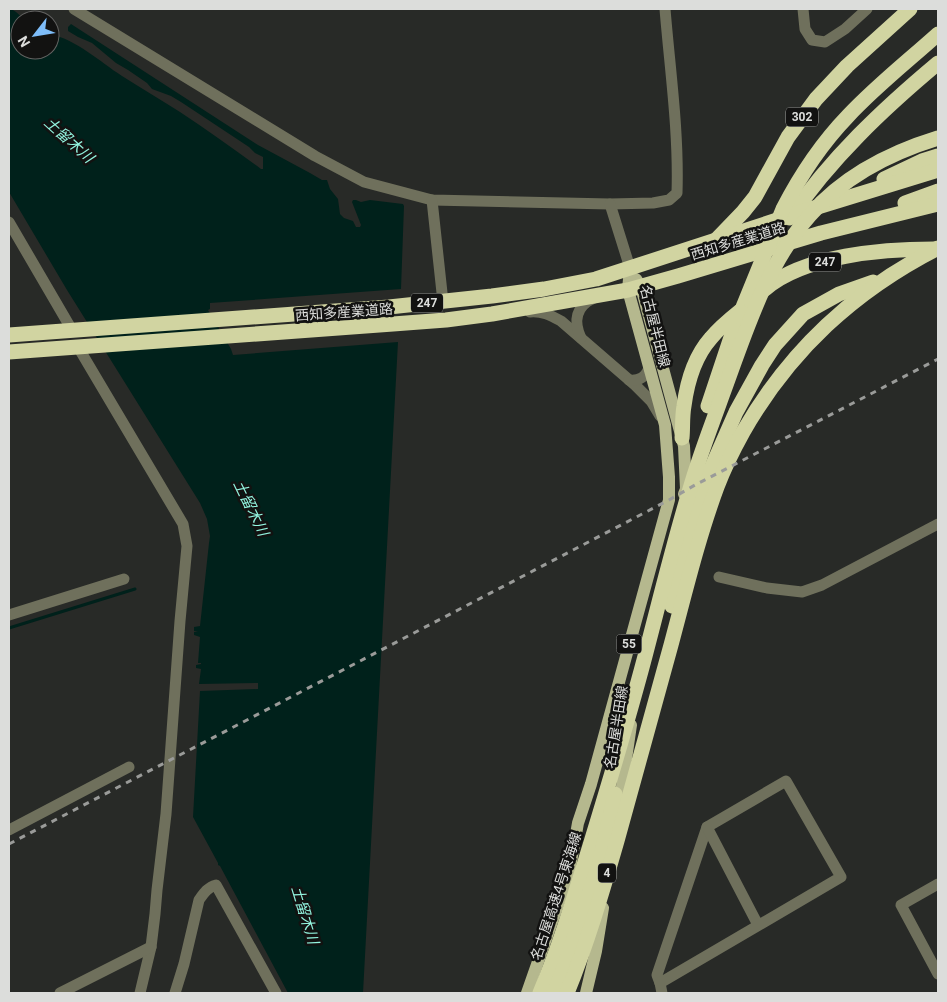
<svg xmlns="http://www.w3.org/2000/svg" width="947" height="1002" font-family="Roboto,'Noto Sans JP',sans-serif">
  <style>
    .water { fill: #00211b }
    .lines { fill: none; stroke-linecap: round; stroke-linejoin: round }
    .stream { stroke: #00211b; stroke-width: 3 }
    .minor { stroke: #6f705c; stroke-width: 11 }
    .major { stroke: #b5b88e; stroke-width: 12 }
    .highway { stroke: #d1d4a1; stroke-width: 15 }
    .rail { stroke: #9a9b99; stroke-width: 3; stroke-dasharray: 6 6; stroke-linecap: butt }
    .labels { text-anchor: middle; dominant-baseline: central; stroke-width: 5; stroke-linejoin: round; paint-order: stroke }
    .shield { fill: #121211; stroke: #9fa09e; stroke-width: 1 }
    .shield-label { font-size: 12px; font-weight: bold; fill: #dcdddb }
    .street-label { font-size: 14px; fill: #dcdddb; stroke: #121211 }
    .water-label { font-size: 15px; font-style: italic; fill: #93f5e0; stroke: #121211 }
  </style>
  <rect width="100%" height="100%" fill="#282a27"/>
  <!-- water -->
  <path class="water" d="M9,9C15,9 20,16 24,20H20V50H50V34C77,40 99,61 122,76C141,88 161,100 180,112C207,130 234,149 261,169H263V157L255,153L249,147L181,102L171,96L152,89L147,83L128,70L116,63L92,43L78,37L68,31V27L71,24L258,145L310,173L322,180H327L330,189L338,199L340,214L344,218L353,221L356,227H360L361,225L352,202L353,200H356L361,202L370,200L403,204L404,206L401,289L210,303V309L208,310L231,349L233,355L398,342L363,993H288L220,866L218,865V863L193,817L200,691L258,689V683L199,684L201,669L196,668V665L201,664V663H198L200,637L194,635V632H198L194,631V627L200,626L209,543L210,536L207,519L200,503L67,290L9,192Z"/>
  <g class="lines">
    <!-- stream -->
    <polyline class="stream" points="9,628 135,589"/>
    <!-- minor -->
    <g class="minor">
      <path d="M74,9L315,156L364,182L432,200L610,204L653,203L669,200L677,193C679,132 670,70 665,9"/>
      <polyline points="803,9 805,29 812,40 825,42 845,29 867,9"/>
      <polyline points="432,200 443,302"/>
      <polyline points="610,204 630,268"/>
      <polyline points="9,222 72,330"/>
      <path d="M530,312C542,311 550,315 561,321L635,385L651,401L660,416"/>
      <path d="M581,338C573,321 576,306 594,298"/>
      <polyline points="78,347 183,524 187,546 180,621 166,814 157,890 155,914 151,947 140,993"/>
      <path d="M629,380C639,381 645,378 649,368"/>
      <polyline points="719,577 767,588 802,592 822,585 938,524"/>
      <polyline points="9,615 124,579"/>
      <polyline points="9,830 129,767"/>
      <polyline points="938,884 901,905 938,974"/>
      <polyline points="660,983 657,975 707,827"/>
      <polyline points="60,993 151,947"/>
      <path d="M175,993L184,964L199,900C204,893 208,887 216,885L276,993"/>
      <polyline points="662,993 660,983 841,877 786,781 707,827 758,925"/>
    </g>
    <!-- major -->
    <g class="major">
      <polyline points="636,279 641,287 684,446 686,489 684,494"/>
      <polyline points="619,807 631,725"/>
      <polyline points="527,993 569,873 578,823 591,784 669,500 669,477 665,425 628,290 630,268"/>
      <polyline points="586,993 596,951 603,908"/>
    </g>
    <!-- highway -->
    <g class="highway">
      <polyline points="884,179 922,161 938,156"/>
      <polyline points="905,203 938,191"/>
      <path d="M790,218C830,159 883,109 938,63"/>
      <polyline points="717,239 743,212 755,197 788,137 816,99 847,66 910,9"/>
      <path d="M765,289C804,255 884,249 934,249"/>
      <polyline points="9,335 389,307 492,296 544,289 596,279 811,209 938,170"/>
      <polyline points="9,352 393,324 446,320 492,314 628,290 678,276 821,233 938,204"/>
      <path d="M708,406L732,334L783,209C800,176 822,143 848,116C876,86 908,61 938,34"/>
      <path d="M682,438C683,428 682,417 684,406C687,383 695,356 711,338C720,327 730,319 740,311"/>
      <polyline points="672,606 694,515 703,487 736,412 762,365 775,345 803,314 839,294 873,282"/>
      <path d="M540,993C561,943 576,891 592,839C610,780 628,720 644,660C659,603 673,545 690,489C699,457 711,427 722,396C745,334 765,266 810,215C844,176 889,153 938,138"/>
      <polyline points="554,993 561,976 599,865 615,794"/>
      <path d="M567,993C587,944 602,893 617,841C635,776 653,710 671,645C685,593 698,538 717,487C724,468 733,450 743,432C790,350 854,291 938,248"/>
    </g>
    <!-- rail -->
    <polyline class="rail" points="9,844 669,500 695,485 938,359"/>
  </g>
  <g class="labels">
    <!-- shield labels -->
    <g class="shield">
      <rect x="786" y="107.5" width="32" height="19" rx="4"/>
      <rect x="809" y="252.5" width="32" height="19" rx="4"/>
      <rect x="411" y="293.5" width="32" height="19" rx="4"/>
      <rect x="616.5" y="634.5" width="25" height="19" rx="4"/>
      <rect x="598" y="863.5" width="18" height="19" rx="4"/>
    </g>
    <g class="shield-label">
      <text x="802" y="117">302</text>
      <text x="825" y="262">247</text>
      <text x="427" y="303">247</text>
      <text x="629" y="644">55</text>
      <text x="607" y="873">4</text>
    </g>
    <!-- street labels -->
    <g class="street-label">
      <text transform="translate(738 241) rotate(-17)">西知多産業道路</text>
      <text transform="translate(344 312) rotate(-4)">西知多産業道路</text>
      <text transform="translate(655 326) rotate(76)">名古屋半田線</text>
      <text transform="translate(616 727) rotate(-81)">名古屋半田線</text>
      <text transform="translate(556 896) rotate(-72)">名古屋高速4号東海線</text>
    </g>
    <!-- water labels -->
    <g class="water-label">
      <text transform="translate(69 140) rotate(42)">土留木川</text>
      <text transform="translate(251 508) rotate(64)">土留木川</text>
      <text transform="translate(305 915) rotate(73)">土留木川</text>
    </g>
  </g>
  <!-- border -->
  <rect width="947" height="1002" fill="none" stroke="#dcdddb" stroke-width="20"/>
  <!-- north arrow -->
  <g transform="translate(35 35) rotate(239)"><circle r="24" fill="#121211" stroke="#636362"/>
  <path d="M0-4L9 19L0 12L-9 19Z" fill="#7ebdf9"/>
  <text y="-8" font-size="14" font-weight="bold" text-anchor="middle" fill="#dcdddb">N</text>
  </g>
</svg>
